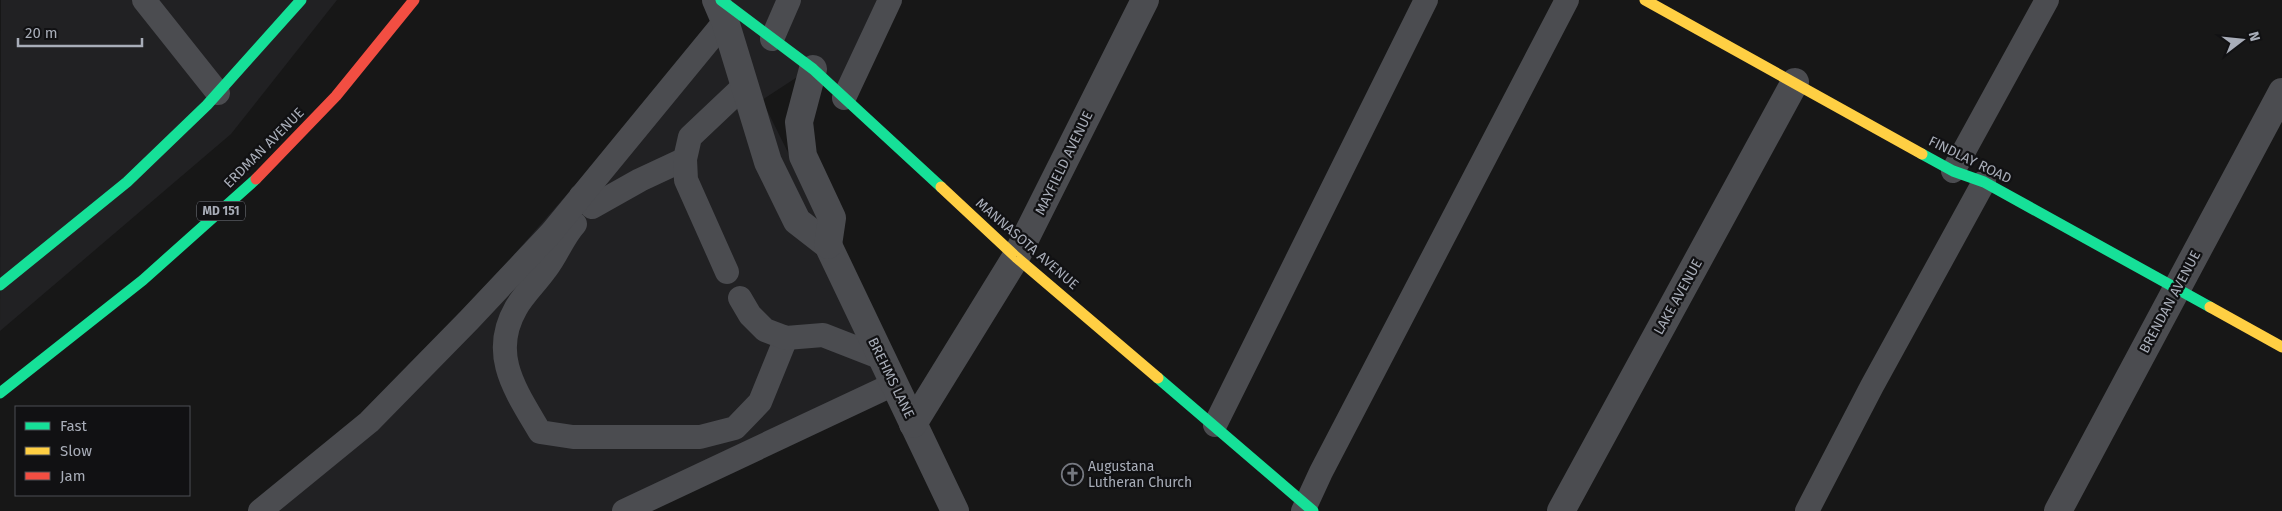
<svg xmlns="http://www.w3.org/2000/svg" width="2282" height="511" font-family="'Fira Sans',sans-serif">
  <style>
    .built { fill: #212123 }
    .lines { fill: none; stroke-linecap: round; stroke-linejoin: round }
    .lane { stroke: #4b4c50; stroke-width: 24 }
    .street { stroke: #4b4c50; stroke-width: 28 }
    .fast { stroke: #16e098; stroke-width: 11 }
    .slow { stroke: #ffcf43; stroke-width: 11 }
    .jam { stroke: #f24e42; stroke-width: 11 }
    .labels { text-anchor: middle; dominant-baseline: central; stroke-width: 4.5; stroke-linejoin: round; paint-order: stroke }
    .shield { fill: #111113; stroke: #7b7e86; stroke-width: 1 }
    .shield-label { font-size: 12px; font-weight: bold; fill: #a8adb8 }
    .street-label { font-size: 14px; fill: #a8adb8; stroke: #111113 }
    .poi-label { font-size: 14px; fill: #a8adb8; stroke: #111113; text-anchor: start }
  </style>
  <rect width="100%" height="100%" fill="#171717"/>
  <!-- built -->
  <g class="built">
    <polygon points="1,0 337,0 231,134 0,331"/>
    <polygon points="730,0 888,0 844,102 808,70 762,100 897,372 612,511 252,511 396,389 734,4"/>
  </g>
  <g class="lines">
    <!-- lane -->
    <g class="lane">
      <polyline points="144,0 218,93"/>
      <polyline points="772,39 789,0"/>
      <polyline points="844,98 890,0"/>
      <polyline points="1953,171 2047,0"/>
      <polyline points="581,196 592,207 640,180 685,159"/>
      <path d="M575,224C563,237 557,255 546,269C537,282 524,294 516,308C489,355 516,391 540,432L573,437H700L735,428L760,402L786,338"/>
      <polyline points="727,272 686,180 685,159 690,137 745,85"/>
      <polyline points="740,298 750,315 765,330 786,338 823,335 882,358"/>
      <polyline points="1215,425 1426,0"/>
      <polyline points="260,511 369,422 469,320 551,233 725,21"/>
      <polyline points="624,511 894,384"/>
      <polyline points="1303,511 1321,472 1567,0"/>
      <polyline points="1807,511 1872,386 1984,182"/>
    </g>
    <!-- street -->
    <g class="street">
      <polyline points="716,0 725,21 768,162 797,221 828,245 955,511"/>
      <polyline points="813,69 799,122 803,156 832,218 828,245"/>
      <polyline points="913,424 1016,257 1145,0"/>
      <polyline points="1561,511 1795,82"/>
      <polyline points="2058,511 2282,92"/>
    </g>
    <!-- fast -->
    <g class="fast">
      <polyline points="721,0 813,69 941,187"/>
      <polyline points="1922,154 1953,171 1984,182 2210,307"/>
      <polyline points="0,285 127,182 207,105 301,0"/>
      <polyline points="1158,378 1313,511"/>
      <polyline points="0,393 143,280 256,179"/>
    </g>
    <!-- slow -->
    <g class="slow">
      <polyline points="1645,0 1922,154"/>
      <polyline points="941,187 1016,257 1158,378"/>
      <polyline points="2210,307 2282,347"/>
    </g>
    <!-- jam -->
    <polyline class="jam" points="256,179 336,96 414,0"/>
  </g>
  <!-- icons -->
  <defs>
    <symbol id="church-ring" viewBox="-11 -11 22 22"><circle r="9.5" fill="#111113" stroke="#757880" stroke-width="1.5"/><path d="M-1.2-6h2.4v3.5h3.3v2.4h-3.3V6h-2.4V-.1h-3.3v-2.4h3.3Z" fill="#757880"/></symbol>
  </defs>
  <g fill-rule="evenodd">
    <use href="#church-ring" x="1060" y="462" width="25" height="25"/>
  </g>
  <g class="labels">
    <!-- shield labels -->
    <rect class="shield" x="197" y="201.5" width="48" height="19" rx="4"/>
    <g class="shield-label">
      <text x="221" y="211">MD 151</text>
    </g>
    <!-- street labels -->
    <g class="street-label">
      <text transform="translate(264 148) rotate(-45)">ERDMAN AVENUE</text>
      <text transform="translate(1970 160) rotate(26)">FINDLAY ROAD</text>
      <text transform="translate(1064 163) rotate(-64)">MAYFIELD AVENUE</text>
      <text transform="translate(1027 244) rotate(41)">MANNASOTA AVENUE</text>
      <text transform="translate(1678 297) rotate(-61)">LAKE AVENUE</text>
      <text transform="translate(2170 302) rotate(-62)">BRENDAN AVENUE</text>
      <text transform="translate(891 378) rotate(64)">BREHMS LANE</text>
    </g>
    <!-- poi labels -->
    <g class="poi-label">
      <text x="1088" y="466">Augustana<tspan x="1088" dy="16">Lutheran Church</tspan></text>
    </g>
  </g>
  <!-- legend -->
  <rect x="15" y="406" width="175" height="90" fill="#111113" stroke="#4d4f55"/>
  <rect x="25" y="422" width="25" height="8" fill="#16e098" stroke="#4d4f55"/>
  <text x="60" y="431" font-size="15" fill="#a8adb8">Fast</text>
  <rect x="25" y="447" width="25" height="8" fill="#ffcf43" stroke="#4d4f55"/>
  <text x="60" y="456" font-size="15" fill="#a8adb8">Slow</text>
  <rect x="25" y="472" width="25" height="8" fill="#f24e42" stroke="#4d4f55"/>
  <text x="60" y="481" font-size="15" fill="#a8adb8">Jam</text>
  <!-- north arrow -->
  <g transform="translate(2242 40) rotate(74)" stroke="#111113" stroke-width="4" paint-order="stroke">
  <path d="M0-4L9 19L0 12L-9 19Z" fill="#a8adb8"/>
  <text y="-8" font-size="14" font-weight="bold" text-anchor="middle" fill="#a8adb8">N</text>
  </g>
  <!-- scale -->
  <path d="M18 38v8h124v-8" fill="none" stroke="#a8adb8" stroke-width="2.5"/>
  <text x="25" y="38" font-size="15" fill="#a8adb8" stroke="#111113" stroke-width="4" paint-order="stroke">20 m</text>
</svg>
